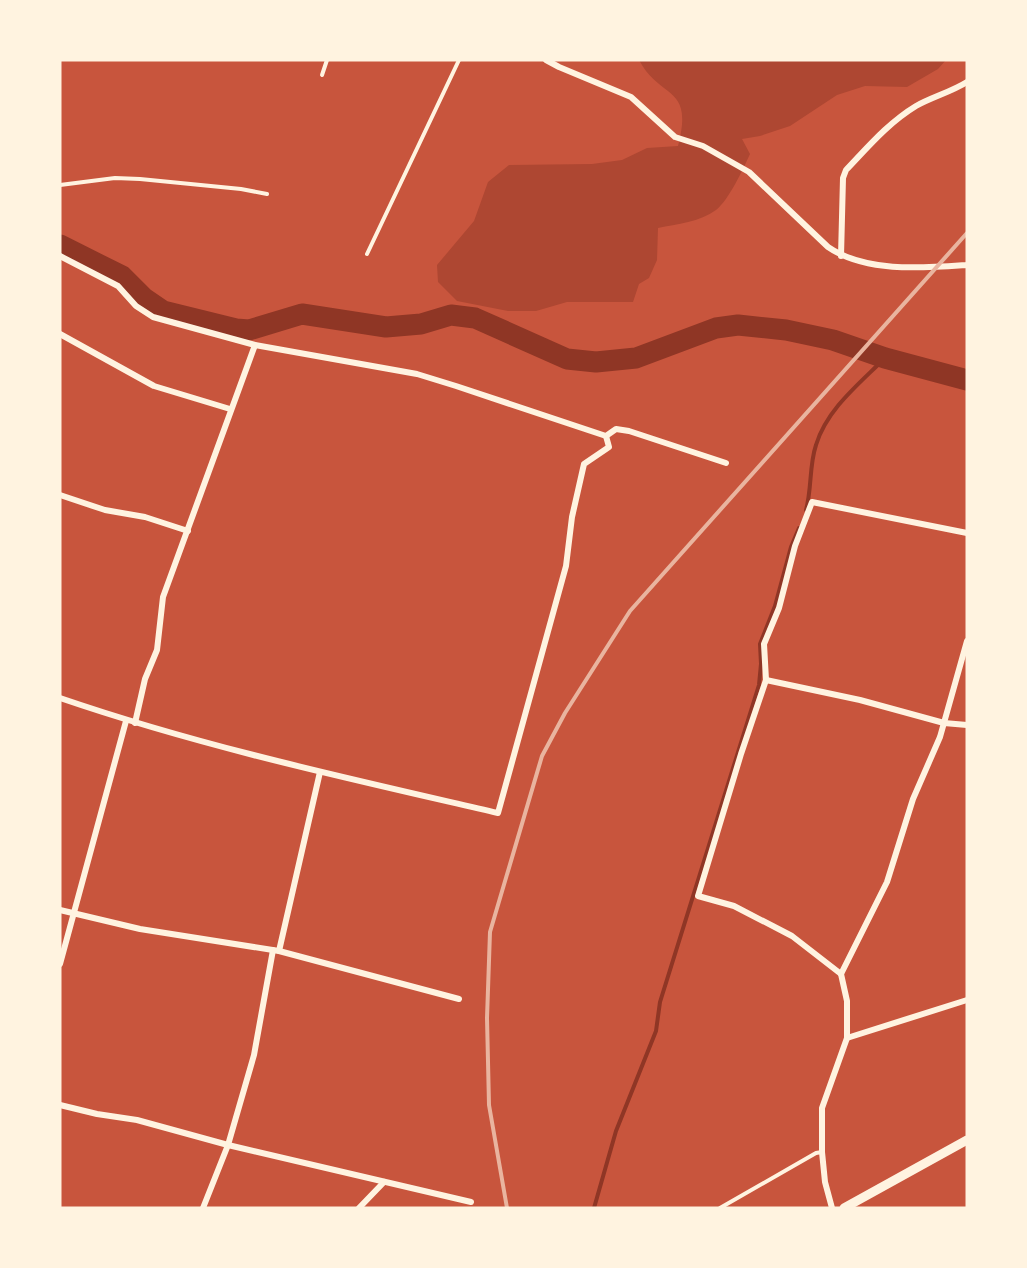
<svg xmlns="http://www.w3.org/2000/svg" width="1027" height="1268" font-family="'Crimson Pro',serif">
  <style>
    .green { fill: #ae4732 }
    .lines { fill: none; stroke-linecap: round; stroke-linejoin: round }
    .stream { stroke: #8f3625; stroke-width: 4 }
    .river { stroke: #8f3625; stroke-width: 21 }
    .service { stroke: #fff3e0; stroke-width: 4 }
    .minor { stroke: #fff3e0; stroke-width: 6 }
    .tertiary { stroke: #fff3e0; stroke-width: 9 }
    .rail { stroke: #e9b49f; stroke-width: 4 }
  </style>
  <rect width="100%" height="100%" fill="#c8553d"/>
  <!-- green -->
  <path class="green" d="M639,60H946L938,69L907,87L865,86L837,95L790,126L760,136L742,139L750,154C743,169 729,200 716,210C700,222 677,224 658,228L657,260L649,278L639,284L633,302H567L536,311H508L457,301L438,282L437,265L474,221L488,182L509,165L592,164L622,160L647,148L678,146C694,84 661,101 639,60Z"/>
  <g class="lines">
    <!-- stream -->
    <g class="stream">
      <path d="M806,510C812,488 809,466 816,445C827,409 859,384 885,358"/>
      <polyline points="594,1208 616,1131 656,1031 660,1002 759,685 761,664 760,644 775,606 791,547 799,528"/>
    </g>
    <!-- river -->
    <polyline class="river" points="60,245 122,276 144,298 163,311 236,329 249,330 302,314 386,327 421,324 451,315 475,318 567,359 596,362 636,358 716,328 738,325 786,330 833,340 885,358 967,380"/>
    <!-- service -->
    <g class="service">
      <polyline points="322,75 327,60"/>
      <polyline points="60,185 115,178 140,179 241,189 267,194"/>
      <polyline points="367,254 459,60"/>
      <polyline points="720,1208 816,1153 822,1152"/>
    </g>
    <!-- minor -->
    <g class="minor">
      <path d="M546,60L559,67L631,97L675,137L703,146L749,172L828,247C866,273 923,268 967,265"/>
      <polyline points="60,256 118,286 136,306 153,317 255,345 417,374 456,386 606,436 616,429 629,431 726,463"/>
      <path d="M841,256L843,178L846,170C868,147 888,123 916,106C932,97 951,92 967,82"/>
      <polyline points="60,334 154,386 230,409"/>
      <polyline points="60,495 105,510 145,517 188,531"/>
      <polyline points="766,680 860,700 944,723 967,725"/>
      <path d="M60,698C203,747 351,779 498,813L566,566L572,517L584,464L609,447L606,436"/>
      <polyline points="135,723 145,679 157,650 163,597 255,345"/>
      <polyline points="60,910 140,929 279,951 459,999"/>
      <polyline points="279,951 320,772"/>
      <polyline points="60,964 126,721"/>
      <polyline points="841,974 792,936 734,906 698,896 741,754 766,680 764,644 779,608 795,546 812,502 967,533"/>
      <polyline points="847,1038 967,1000"/>
      <polyline points="60,1105 97,1114 137,1120 228,1145 471,1202"/>
      <polyline points="203,1208 228,1145 254,1055 273,950"/>
      <polyline points="359,1208 384,1182"/>
      <polyline points="832,1208 825,1182 822,1152 822,1108 847,1038 847,1001 841,974 887,882 913,799 940,737 967,641"/>
    </g>
    <!-- tertiary -->
    <polyline class="tertiary" points="844,1208 967,1140"/>
    <!-- rail -->
    <polyline class="rail" points="507,1208 489,1105 487,1018 490,932 542,756 565,713 630,611 967,233"/>
  </g>
  <!-- border -->
  <rect width="1027" height="1268" fill="none" stroke="#fff3e0" stroke-width="123"/>
</svg>
